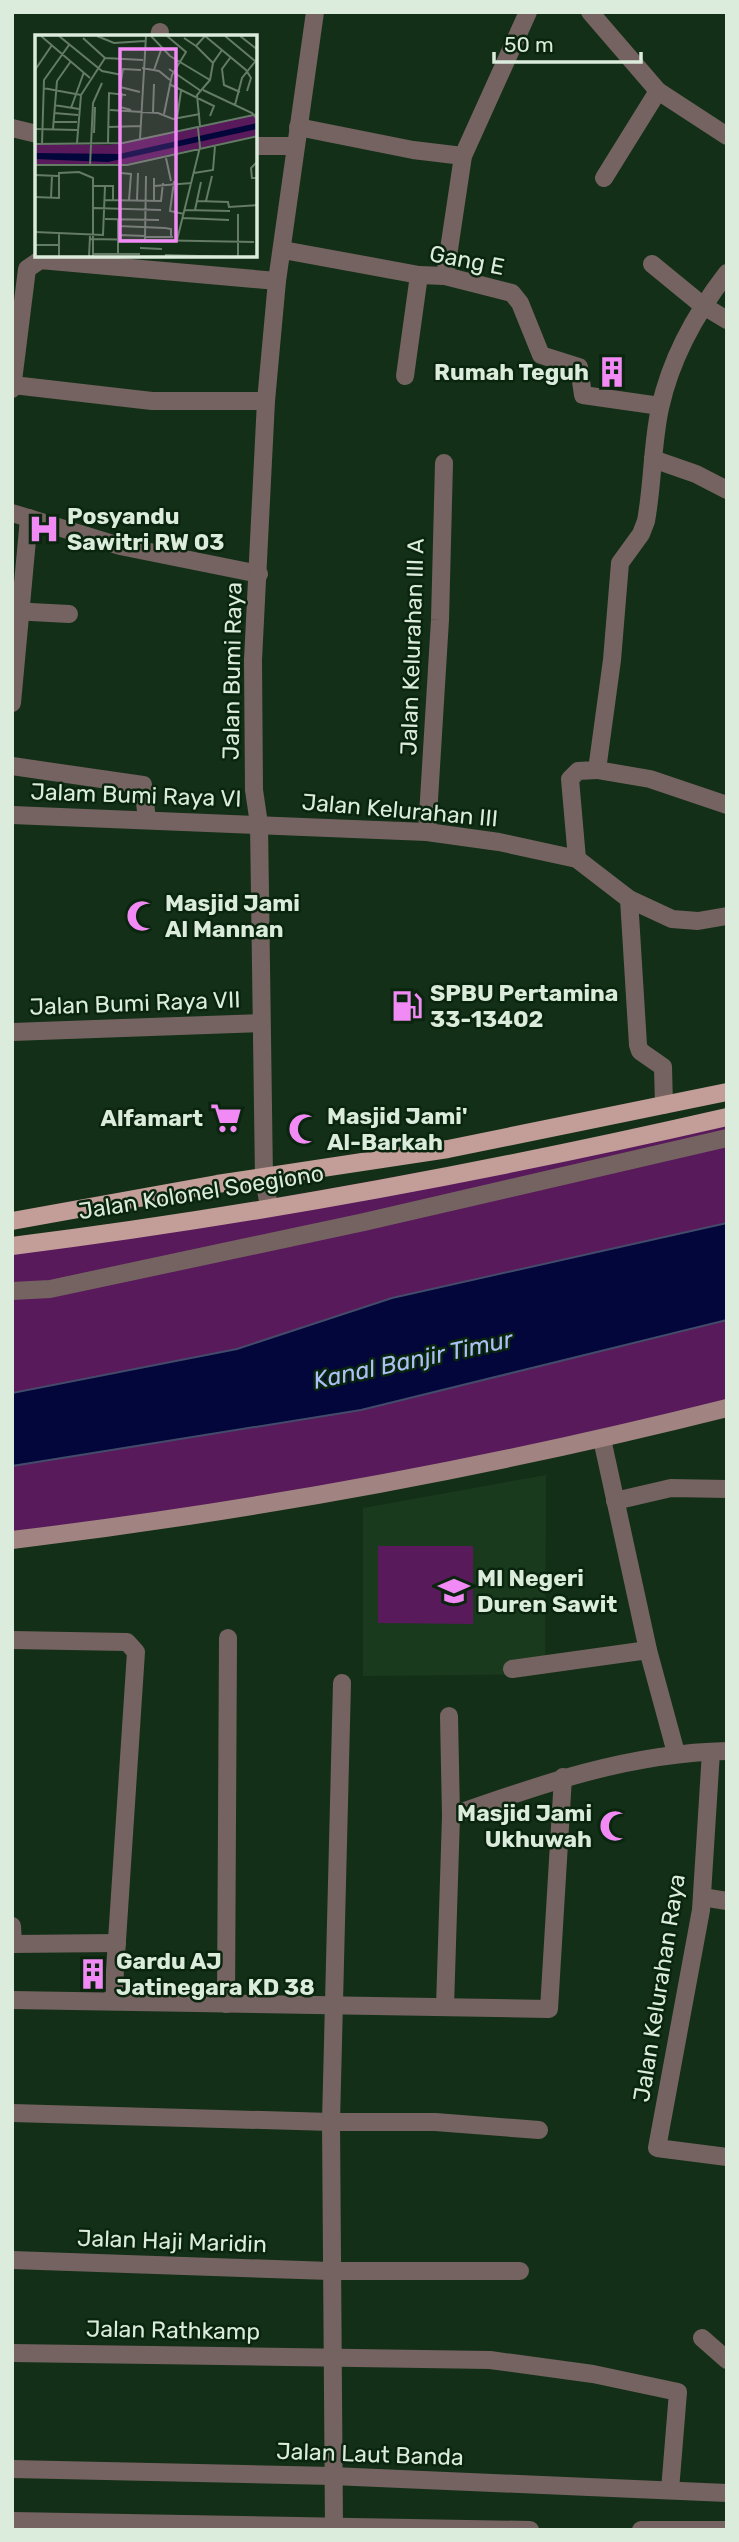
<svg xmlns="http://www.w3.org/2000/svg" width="739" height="2542" font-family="Rubik,sans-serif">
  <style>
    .built { fill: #193a1d }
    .green { fill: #581a5a }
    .water { fill: #02063a; stroke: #434b6b; stroke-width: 2 }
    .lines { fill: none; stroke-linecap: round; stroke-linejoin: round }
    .street { stroke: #756361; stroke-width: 18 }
    .secondary { stroke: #a18481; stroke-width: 18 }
    .primary { stroke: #c39e99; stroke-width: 18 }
    .labels { text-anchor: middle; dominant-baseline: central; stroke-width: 5; stroke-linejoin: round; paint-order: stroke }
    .street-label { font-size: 23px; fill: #dcecdc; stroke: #0a250e }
    .poi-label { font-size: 23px; font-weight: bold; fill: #dcecdc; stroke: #0a250e; text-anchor: start }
    .water-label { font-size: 24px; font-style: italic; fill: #abc1f5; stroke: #0a250e }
    .inset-road { fill: none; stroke: #647b66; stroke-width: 2 }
    .view { fill: #f18af4; fill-opacity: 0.15; stroke: #f18af4; stroke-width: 3.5 }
    .inset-edge { fill: none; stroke: #dcecdc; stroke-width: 3.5 }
  </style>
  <rect width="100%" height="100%" fill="#142f17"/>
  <!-- built -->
  <polygon class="built" points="546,1475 545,1674 363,1676 363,1508"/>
  <!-- green -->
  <g class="green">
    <polygon points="727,1117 727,1408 602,1439 12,1539 12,1246"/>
    <polygon points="378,1546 473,1546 473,1624 378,1623"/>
  </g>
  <!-- water -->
  <polygon class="water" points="727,1223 727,1320 361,1410 12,1466 12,1393 237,1349 392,1298"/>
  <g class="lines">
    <!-- street -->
    <g class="street">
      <polyline points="590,12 658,91 727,136"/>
      <polyline points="159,37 160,32"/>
      <polyline points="298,127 413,150 463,156"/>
      <polyline points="12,128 37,134"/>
      <polyline points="256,146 295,146"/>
      <polyline points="604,178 658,91"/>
      <polyline points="283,250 419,275 445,276 512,293 520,303 541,355 579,367 583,395 660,406"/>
      <polyline points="652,264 702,305 727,320"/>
      <polyline points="445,276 463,156 528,12"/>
      <polyline points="405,376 419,275"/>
      <polyline points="13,385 152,401 266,401"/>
      <polyline points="12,389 27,269 40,260 277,281"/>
      <polyline points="653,459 696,474 727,490"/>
      <polyline points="12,513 120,546 259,574"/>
      <polyline points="12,611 69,614"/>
      <polyline points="12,703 29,518"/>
      <polyline points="12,766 143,785 147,820"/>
      <polyline points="597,770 650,779 727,805"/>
      <polyline points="12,815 427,832 499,842 577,859 629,899 672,919 698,921 727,916"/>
      <polyline points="427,832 440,620 444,463"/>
      <path d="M577,859L570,779L578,771L597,770L612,660L620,563L641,534L646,521C653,483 652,445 660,408C671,358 696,313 727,273"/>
      <polyline points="629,899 638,1045 640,1051 663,1067 664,1105"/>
      <polyline points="12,1032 260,1023"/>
      <polyline points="269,1207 264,1178 259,824 254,790 253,660 266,401 277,281 315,12"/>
      <polyline points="12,1291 50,1289 364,1222 727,1138"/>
      <polyline points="602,1439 648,1650 676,1753"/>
      <polyline points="615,1501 671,1488 727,1489"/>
      <polyline points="12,1640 127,1642 136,1652 113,2001"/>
      <polyline points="512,1669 648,1650"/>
      <polyline points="711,1752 701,1910 657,2148 727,2157"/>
      <path d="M451,1816C541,1784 630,1753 727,1751"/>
      <polyline points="702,1897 727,1901"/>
      <polyline points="12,1926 13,1944"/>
      <polyline points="12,1944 117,1943"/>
      <polyline points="12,2000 549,2009 563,1777"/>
      <polyline points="226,2004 228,1638"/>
      <polyline points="445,2007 451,1816 449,1716"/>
      <polyline points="12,2113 331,2122 435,2122 539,2130"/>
      <polyline points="12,2260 330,2271 520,2271"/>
      <polyline points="702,2338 727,2360"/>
      <polyline points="12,2353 490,2360 593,2374 678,2392 670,2490"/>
      <polyline points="12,2469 332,2476 727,2493"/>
      <polyline points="12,2521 530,2530"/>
      <polyline points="334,2528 331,2122 342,1683"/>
      <polyline points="641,2530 727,2530"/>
    </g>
    <!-- secondary -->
    <path class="secondary" d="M12,1540C253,1511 492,1467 727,1408"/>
    <!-- primary -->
    <g class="primary">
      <polyline points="12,1221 217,1184 448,1149 727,1092"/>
      <path d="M12,1246C252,1216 491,1171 727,1117"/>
    </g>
  </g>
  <!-- icons -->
  <defs>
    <symbol id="building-bare" viewBox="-9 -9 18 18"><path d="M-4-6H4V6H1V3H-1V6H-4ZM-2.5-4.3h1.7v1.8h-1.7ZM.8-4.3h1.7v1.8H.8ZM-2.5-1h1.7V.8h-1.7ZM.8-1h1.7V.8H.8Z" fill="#f18af4" stroke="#0a250e" stroke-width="2.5" paint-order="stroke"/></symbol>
    <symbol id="hospital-bare" viewBox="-9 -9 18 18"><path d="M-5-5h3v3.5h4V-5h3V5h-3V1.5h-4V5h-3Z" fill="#f18af4" stroke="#0a250e" stroke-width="2.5" paint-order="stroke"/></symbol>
    <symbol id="mosque-bare" viewBox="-9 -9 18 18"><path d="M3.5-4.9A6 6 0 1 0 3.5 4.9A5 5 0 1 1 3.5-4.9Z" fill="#f18af4" stroke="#0a250e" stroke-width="2.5" paint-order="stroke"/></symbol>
    <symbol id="fuel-bare" viewBox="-9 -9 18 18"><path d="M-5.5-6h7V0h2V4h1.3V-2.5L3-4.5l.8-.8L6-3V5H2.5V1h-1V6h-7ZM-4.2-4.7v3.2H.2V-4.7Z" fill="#f18af4" stroke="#0a250e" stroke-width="2.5" paint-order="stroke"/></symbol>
    <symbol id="supermarket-bare" viewBox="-9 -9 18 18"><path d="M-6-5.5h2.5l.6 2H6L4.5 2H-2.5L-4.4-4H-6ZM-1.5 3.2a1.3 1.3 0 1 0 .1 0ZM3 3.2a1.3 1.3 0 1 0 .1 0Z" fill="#f18af4" stroke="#0a250e" stroke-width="2.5" paint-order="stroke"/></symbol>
    <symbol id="school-bare" viewBox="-9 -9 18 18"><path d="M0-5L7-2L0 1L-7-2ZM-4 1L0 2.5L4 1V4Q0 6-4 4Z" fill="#f18af4" stroke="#0a250e" stroke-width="2.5" paint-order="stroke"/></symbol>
  </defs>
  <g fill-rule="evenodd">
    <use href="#building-bare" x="590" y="350" width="44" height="44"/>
    <use href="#hospital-bare" x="22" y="507" width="44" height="44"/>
    <use href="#mosque-bare" x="120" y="894" width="44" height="44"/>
    <use href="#fuel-bare" x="385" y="984" width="44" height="44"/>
    <use href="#supermarket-bare" x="204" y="1096" width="44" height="44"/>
    <use href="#mosque-bare" x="282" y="1107" width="44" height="44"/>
    <use href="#school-bare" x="432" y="1569" width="44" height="44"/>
    <use href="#mosque-bare" x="593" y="1804" width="44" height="44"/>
    <use href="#building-bare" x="71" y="1952" width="44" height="44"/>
  </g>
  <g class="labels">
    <!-- street labels -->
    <g class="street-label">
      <text transform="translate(467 260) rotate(11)">Gang E</text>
      <text transform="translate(412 647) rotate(-88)">Jalan Kelurahan III A</text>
      <text transform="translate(232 671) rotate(-89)">Jalan Bumi Raya</text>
      <text transform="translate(136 795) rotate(2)">Jalam Bumi Raya VI</text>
      <text transform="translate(400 810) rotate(5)">Jalan Kelurahan III</text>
      <text transform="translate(135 1003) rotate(-2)">Jalan Bumi Raya VII</text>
      <text transform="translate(201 1192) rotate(-9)">Jalan Kolonel Soegiono</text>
      <text transform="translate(659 1988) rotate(-81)">Jalan Kelurahan Raya</text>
      <text transform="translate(172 2241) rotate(2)">Jalan Haji Maridin</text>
      <text transform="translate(173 2330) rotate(1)">Jalan Rathkamp</text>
      <text transform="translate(370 2454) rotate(2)">Jalan Laut Banda</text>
    </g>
    <!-- poi labels -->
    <g class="poi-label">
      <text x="589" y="372" text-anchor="end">Rumah Teguh</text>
      <text x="67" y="516">Posyandu<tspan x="67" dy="26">Sawitri RW 03</tspan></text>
      <text x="165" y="903">Masjid Jami<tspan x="165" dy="26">Al Mannan</tspan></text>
      <text x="430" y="993">SPBU Pertamina<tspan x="430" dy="26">33-13402</tspan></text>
      <text x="327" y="1116">Masjid Jami'<tspan x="327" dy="26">Al-Barkah</tspan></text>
      <text x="203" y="1118" text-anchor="end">Alfamart</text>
      <text x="477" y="1578">MI Negeri<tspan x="477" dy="26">Duren Sawit</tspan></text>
      <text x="592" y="1813" text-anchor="end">Masjid Jami<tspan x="592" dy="26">Ukhuwah</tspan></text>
      <text x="116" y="1961">Gardu AJ<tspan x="116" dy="26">Jatinegara KD 38</tspan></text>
    </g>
    <!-- water labels -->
    <g class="water-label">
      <text transform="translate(413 1360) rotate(-12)">Kanal Banjir Timur</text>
    </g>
  </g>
  <!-- overview -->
  <g transform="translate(35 35)">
    <rect width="222" height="222" fill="#142f17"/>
    <path d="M222,79V101L81,131L0,130V109L74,110Z" fill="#581a5a"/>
    <path d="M222,88V94L73,127L0,124V118L84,119Z" fill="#02063a"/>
    <path class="inset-road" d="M6,1L55,43M24,1L67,36L87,40M62,1L79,8L110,6M116,1L135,21L175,45M170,1L211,35L216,43L212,56M190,1L220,26M205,1L223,15M149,3L161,11L170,1M161,11L178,28M70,23L108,25M195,23L187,34L189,50L205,57M107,33L124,36L135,45M134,34L166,56M0,35L17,10M119,35L127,12M87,40L85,52L105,57M87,40L88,34L106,35M134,49L179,71L175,81M8,53L46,60M168,55L217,78L223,85M87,58L85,72L96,75M19,70L44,74M200,70L207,43L223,23M36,73L49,37M75,75L123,78L138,84L165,79M118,77L119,49M19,78L43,80M129,79L137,40L151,17L132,1M142,83L146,56M19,87H42M165,91L162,60L175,45L178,28L187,15M74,92L105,91M0,94L42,95M18,94L22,46L36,26M59,98L60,72M105,104L111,1M42,108L46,60L70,23L48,3M73,108L74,58L91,60M0,109L88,108L223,79M7,109L9,45L34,10M131,123L136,146M223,126L216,133L217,143H223M0,130H92L223,101M55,131L58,68L67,48M86,138L96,139L94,165M159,138L178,135L180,111M0,140L23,141M139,146L135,176L149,179M59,151H78V165M119,151L157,148M0,162L24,163V138L44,137L58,143V222M16,163L17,140M70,165L126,166L128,148M102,165L103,138M119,165V143M162,166L193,167L194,172L223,170M171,166L177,141M59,173L126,175M150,175L195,176M160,175L166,147M203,179V222M148,183L194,185M70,184L124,185M83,184V219M83,191L130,193L136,194V202M0,197L68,200L70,151M84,200L138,202M55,204L219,207M110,204L111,141M142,205L165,112L163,93M0,210H24M105,213L127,214M58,219H105M130,220L198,222M24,222V198M54,222L55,201"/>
    <path class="view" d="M85,14H141V206H85Z"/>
    <rect width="222" height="222" class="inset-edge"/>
  </g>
  <!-- border -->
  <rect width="739" height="2542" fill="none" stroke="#dcecdc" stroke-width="28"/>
  <!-- scale -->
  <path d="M494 52v10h147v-10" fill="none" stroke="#dcecdc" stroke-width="3.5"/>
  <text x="504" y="52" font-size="21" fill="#dcecdc" stroke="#0a250e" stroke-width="5" paint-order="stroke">50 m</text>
</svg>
